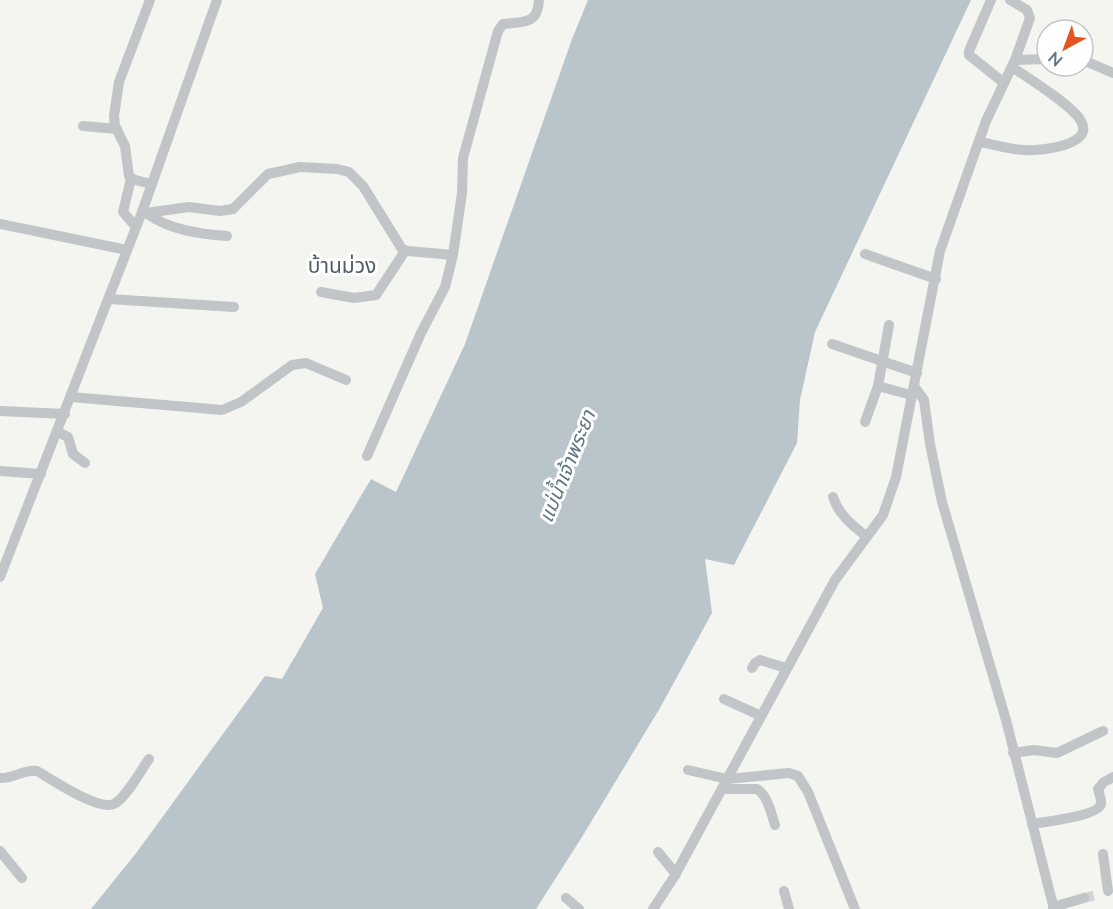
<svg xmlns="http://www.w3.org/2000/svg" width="1113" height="909" font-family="Lato,'Noto Sans Thai',sans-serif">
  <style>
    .water { fill: #bac5cb }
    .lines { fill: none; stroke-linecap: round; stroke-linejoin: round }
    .minor-tunnel { stroke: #d0d4d4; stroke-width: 10; stroke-dasharray: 10 5; stroke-linecap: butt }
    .minor { stroke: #c1c5c8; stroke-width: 10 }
    .labels { text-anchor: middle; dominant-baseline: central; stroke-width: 6; stroke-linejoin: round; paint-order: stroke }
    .water-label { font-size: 20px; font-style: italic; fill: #5f757f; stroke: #fff }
    .quarter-label { font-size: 21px; fill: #515c66; stroke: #fff }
  </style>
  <rect width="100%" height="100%" fill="#f4f4f0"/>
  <!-- water -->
  <polygon class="water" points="588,0 971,0 815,332 800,400 797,443 734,565 705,559 712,613 660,708 582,837 536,909 91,909 137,852 265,676 282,679 323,608 315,574 371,479 396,492 465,344 572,39"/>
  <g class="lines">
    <!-- minor-tunnel -->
    <polyline class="minor-tunnel" points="1084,898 1097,895"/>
    <!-- minor -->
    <g class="minor">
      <polyline points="150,0 119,82 114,116 115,126 125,146 129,176 135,180 152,184"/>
      <polyline points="991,0 969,51 969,55 1004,83"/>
      <polyline points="1015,60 1047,59"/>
      <polyline points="1083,60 1113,73"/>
      <polyline points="83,126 117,129"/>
      <path d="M979,142C994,144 1010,150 1025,150C1039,151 1095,146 1081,121C1072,105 1028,78 1012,67"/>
      <polyline points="131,179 123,212 136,227"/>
      <polyline points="142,212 146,213 189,207 220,211 233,209 268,174 300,167 337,169 349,172 363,186 402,249 408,251 453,255"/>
      <path d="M146,213C169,230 200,234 227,236"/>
      <polyline points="0,224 127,250"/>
      <polyline points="865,254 936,279"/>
      <polyline points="321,292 354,298 376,295 405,251"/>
      <polyline points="109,299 234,307"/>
      <polyline points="832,344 917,373"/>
      <polyline points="878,386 889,325"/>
      <polyline points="914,386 924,400 930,444 942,502 1006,720 1054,909"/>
      <polyline points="71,397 222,410 241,402 292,365 306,363 346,380"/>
      <polyline points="0,411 65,414"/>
      <polyline points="865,422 878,386 911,395"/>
      <polyline points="58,432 68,437 73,454 85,463"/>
      <path d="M367,456L421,333L445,287L453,255L462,193L463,158L498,31L503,24C522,22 538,25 539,0"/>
      <polyline points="0,471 41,474"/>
      <path d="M833,497C839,515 852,525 866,536"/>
      <polyline points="0,577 142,212 217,0"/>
      <polyline points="752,668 755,663 760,660 786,668"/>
      <polyline points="724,699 761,716"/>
      <polyline points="1013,753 1034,750 1057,753 1103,731"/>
      <polyline points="688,770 727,779 789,773 798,776 808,792 855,909"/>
      <path d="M0,778C13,779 24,769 37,771C53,780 98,811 114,804C126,798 141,770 149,759"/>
      <path d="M722,789H757C768,796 771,813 775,825"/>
      <path d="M1032,824C1044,822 1098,816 1101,804C1102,799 1099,794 1098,789L1104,782L1113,777"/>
      <polyline points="0,851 22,878"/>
      <polyline points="658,852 676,874"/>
      <polyline points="1103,854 1108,891"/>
      <polyline points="784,891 789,909"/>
      <polyline points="566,898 579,909"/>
      <polyline points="1053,907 1084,898"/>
      <polyline points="653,909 674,877 835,580 883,515 896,477 940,251 986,121 1015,60 1030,18 1027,10 1010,0"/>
    </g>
  </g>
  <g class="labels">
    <!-- water labels -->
    <g class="water-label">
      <text transform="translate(566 466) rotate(-68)">แม่น้ำเจ้าพระยา</text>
    </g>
    <!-- quarter labels -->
    <g class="quarter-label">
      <text x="342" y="264">บ้านม่วง</text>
    </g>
  </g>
  <!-- north arrow -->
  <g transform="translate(1065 48) rotate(221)"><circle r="28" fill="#ffffff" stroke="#c1c7cd" stroke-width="1.5"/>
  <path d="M0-4.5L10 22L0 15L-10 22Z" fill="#e45420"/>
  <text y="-9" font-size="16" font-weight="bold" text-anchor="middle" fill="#637381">N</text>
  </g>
</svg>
